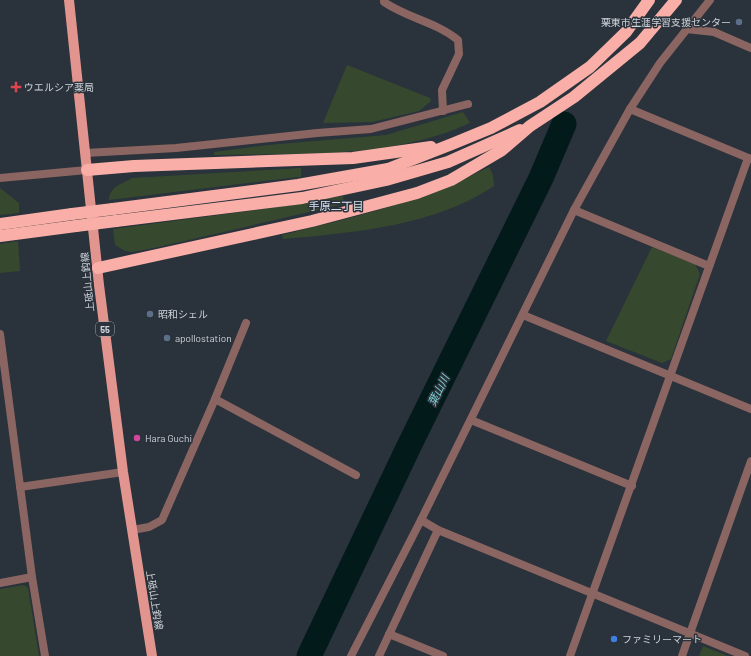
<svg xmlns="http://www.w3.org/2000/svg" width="751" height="656" font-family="Barlow,'Noto Sans JP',sans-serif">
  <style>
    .green { fill: #36492e }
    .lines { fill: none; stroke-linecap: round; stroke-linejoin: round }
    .river { stroke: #031a1a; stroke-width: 25 }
    .minor { stroke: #8b6561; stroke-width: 8 }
    .tertiary { stroke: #8b6561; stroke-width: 8 }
    .primary { stroke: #e2958f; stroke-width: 10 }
    .motorway { stroke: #f9afa8; stroke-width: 12 }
    .motorway-bridge { stroke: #f9afa8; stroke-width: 12 }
    .service-dot { fill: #5c6f8a; stroke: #2a323b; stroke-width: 1.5 }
    .health-dot { fill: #e0444e; stroke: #2a323b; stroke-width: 1.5 }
    .hotel-dot { fill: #d1479c; stroke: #2a323b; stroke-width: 1.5 }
    .shop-dot { fill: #3f7fe0; stroke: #2a323b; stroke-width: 1.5 }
    .labels { text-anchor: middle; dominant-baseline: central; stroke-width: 3; stroke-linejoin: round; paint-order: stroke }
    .shield { fill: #2a323b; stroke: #9da3aa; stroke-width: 1 }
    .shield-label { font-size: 9px; font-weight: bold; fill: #ced3d9 }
    .poi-label { font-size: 10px; fill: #ced3d9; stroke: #2a323b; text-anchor: start }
    .street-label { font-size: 10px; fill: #ced3d9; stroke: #2a323b }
    .neighbourhood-label { font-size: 11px; fill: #d9e3ef; stroke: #2a323b }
    .water-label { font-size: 11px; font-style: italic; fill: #7fd1d2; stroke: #2a323b }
  </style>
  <rect width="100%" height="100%" fill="#2a323b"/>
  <!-- green -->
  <g class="green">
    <polygon points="347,65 430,98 431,101 419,111 372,122 323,123"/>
    <path d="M463,112L470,123C460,127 449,132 439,135C367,158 288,153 214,155V152L268,145L386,135Z"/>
    <path d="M489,167L493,175L494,186C435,226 352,233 283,239L282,235C355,217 421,202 489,167Z"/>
    <path d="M301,168V177H298L109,200C109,187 122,184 132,178Z"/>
    <polygon points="0,188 19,203 19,213 0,215"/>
    <polygon points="343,196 344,204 154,248 132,252 125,251 115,245 113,229 285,206"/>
    <polygon points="18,241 20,271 0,273 0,244"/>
    <polygon points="652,247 695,264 700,274 671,359 662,363 606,341"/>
    <polygon points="24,585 28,588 39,656 0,656 0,589"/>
    <polygon points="703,646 728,656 699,656"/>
  </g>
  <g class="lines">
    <!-- river -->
    <polyline class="river" points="309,656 409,446 541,178 564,124"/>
    <!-- minor -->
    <g class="minor">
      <path d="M384,0V2C407,18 436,22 458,40L459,54L442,90L443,111"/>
      <polyline points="710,0 660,63 630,109 751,159"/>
      <polyline points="686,29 714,32 751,48"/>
      <polyline points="85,153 176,148 317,133 371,129 468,104"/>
      <polyline points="0,178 87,170"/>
      <polyline points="574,210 709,266"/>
      <polyline points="523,315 751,409"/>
      <polyline points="0,334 32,577 45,656"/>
      <polyline points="215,399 246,323"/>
      <polyline points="471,420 632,486"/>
      <polyline points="20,487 123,472"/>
      <polyline points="421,520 438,530 745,656"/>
      <polyline points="132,530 149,527 162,520 215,399 356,475"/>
      <polyline points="0,583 32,577"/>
      <polyline points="389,634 443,656"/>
      <polyline points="379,656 438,530"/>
      <polyline points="570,656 748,158"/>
    </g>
    <!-- tertiary -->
    <g class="tertiary">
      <polyline points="351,656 421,520 574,210 630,109"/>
      <polyline points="682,656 751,461"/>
    </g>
    <!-- primary -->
    <polyline class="primary" points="69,0 99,285 123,472 152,656"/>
    <!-- motorway -->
    <g class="motorway">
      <polyline points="87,170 134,166 353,158 431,147"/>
      <polyline points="113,209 298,185 388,169 452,144 491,128 540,102 590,67 626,32 649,0"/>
      <polyline points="116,221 302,198 386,180 448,162 520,130"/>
      <polyline points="0,224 72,214"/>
      <polyline points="0,236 76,226"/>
      <polyline points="98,268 312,221 417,193 451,180 502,150 530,126 574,97 640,43 676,0"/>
    </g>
    <!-- motorway-bridge -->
    <g class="motorway-bridge">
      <polyline points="72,214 113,209"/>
      <polyline points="76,226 116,221"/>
    </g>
  </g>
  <!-- markers -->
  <g class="service-dot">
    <circle cx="739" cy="22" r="4"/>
    <circle cx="150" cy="314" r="4"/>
    <circle cx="167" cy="338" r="4"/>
  </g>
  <path class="health-dot" d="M14 81h4v4h4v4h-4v4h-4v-4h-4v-4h4z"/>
  <circle class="hotel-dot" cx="137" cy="438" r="4"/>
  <circle class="shop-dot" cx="614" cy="639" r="4"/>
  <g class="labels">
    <!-- shield labels -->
    <rect class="shield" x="96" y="322" width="18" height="14" rx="3"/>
    <g class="shield-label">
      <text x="105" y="329">55</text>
    </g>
    <!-- poi labels -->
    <g class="poi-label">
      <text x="731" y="22" text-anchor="end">栗東市生涯学習支援センター</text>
      <text x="24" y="87">ウエルシア薬局</text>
      <text x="158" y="314">昭和シェル</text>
      <text x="175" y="338">apollostation</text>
      <text x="145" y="438">Hara Guchi</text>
      <text x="622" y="639">ファミリーマート</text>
    </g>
    <!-- street labels -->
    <g class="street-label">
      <text transform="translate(87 282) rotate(-96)">上砥山上鈎線</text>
      <text transform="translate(155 600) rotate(81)">上砥山上鈎線</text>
    </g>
    <!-- neighbourhood labels -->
    <g class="neighbourhood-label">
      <text x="336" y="205">手原二丁目</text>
    </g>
    <!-- water labels -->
    <g class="water-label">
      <text transform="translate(438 390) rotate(-64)">葉山川</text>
    </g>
  </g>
</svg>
